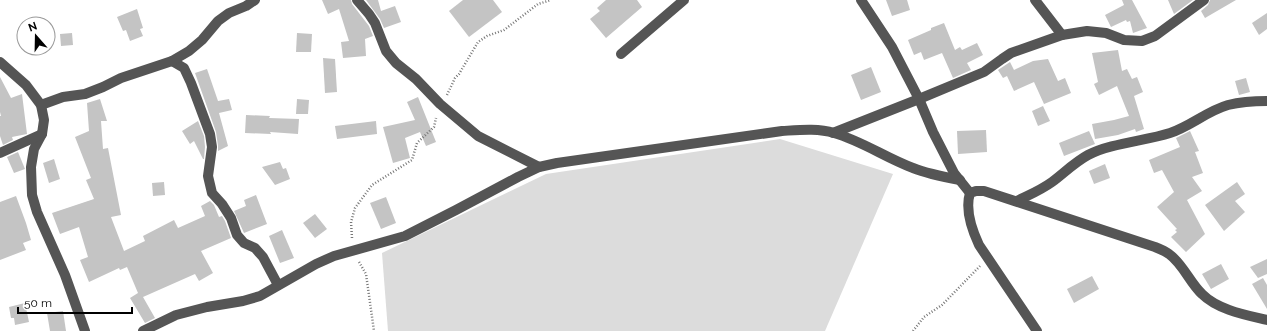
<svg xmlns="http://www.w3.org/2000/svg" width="1267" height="331" font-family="Raleway,sans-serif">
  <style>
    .green { fill: #dcdcdc }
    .building { fill: #c4c4c4 }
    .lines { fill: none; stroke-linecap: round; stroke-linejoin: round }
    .path { stroke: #777; stroke-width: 2.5; stroke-dasharray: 1 2; stroke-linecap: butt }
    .minor { stroke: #555; stroke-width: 10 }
  </style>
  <rect width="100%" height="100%" fill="#fff"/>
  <!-- green -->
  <polygon class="green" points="780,139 893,174 825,331 388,331 382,253 546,174"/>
  <!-- building -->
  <g class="building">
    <polygon points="322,0 351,0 352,4 369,26 373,36 365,39 366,56 343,58 341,42 349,41 339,9 328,14"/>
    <polygon points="366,0 378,0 381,11 395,6 401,22 384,28 380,19"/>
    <polygon points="463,0 493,0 502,12 469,37 449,11"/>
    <polygon points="606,0 637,0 642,7 606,38 590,19 600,11 597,8"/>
    <polygon points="886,0 907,0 910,10 892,16"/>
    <polygon points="1122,0 1132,0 1147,28 1133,33 1130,21 1127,22 1126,20 1111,27 1105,15 1124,5"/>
    <polygon points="1168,0 1193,0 1174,14"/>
    <polygon points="1210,0 1236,0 1205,18 1201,11 1208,5"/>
    <polygon points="137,9 143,28 140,29 143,36 130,41 126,30 123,31 117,17"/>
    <polygon points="1267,13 1267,29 1259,35 1252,23"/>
    <polygon points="944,23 955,50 960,47 962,50 977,43 983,55 967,63 971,70 953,78 942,53 924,60 921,52 914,55 908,40 931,30 931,28"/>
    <polygon points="72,33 73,45 61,46 60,34"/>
    <polygon points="297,33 312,34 311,52 296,52"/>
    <polygon points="1118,50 1122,71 1127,69 1132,79 1137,77 1143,92 1134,96 1144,129 1136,132 1135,129 1118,135 1095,139 1092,124 1114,120 1129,116 1117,86 1099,95 1094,84 1098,82 1092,53"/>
    <polygon points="323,58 335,59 337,92 325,93"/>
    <polygon points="1048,59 1058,81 1065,78 1071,93 1044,104 1034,82 1014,91 1007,76 1003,78 998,70 1010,62 1014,70 1033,61"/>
    <polygon points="871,67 881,92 861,100 851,75"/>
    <polygon points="207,69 218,101 229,99 232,110 219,113 228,146 218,151 218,146 216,132 195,73"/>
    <polygon points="0,77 11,98 22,94 27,134 12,137 13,140 3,145 0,136 0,116 1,116 0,112"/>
    <polygon points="1246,78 1250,92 1239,95 1235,81"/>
    <polygon points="418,97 436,142 426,146 420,132 405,138 410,158 393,163 383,127 415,120 407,102"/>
    <polygon points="100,99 107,121 101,121 103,149 108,148 121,215 111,217 124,251 145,241 143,236 174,220 178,228 205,216 201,206 210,201 214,205 219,217 222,216 225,221 231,238 201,251 213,273 199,281 195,274 143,297 155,318 145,323 130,298 138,293 127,267 120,270 119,268 89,282 80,260 88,257 79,227 60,234 52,213 94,199 86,180 91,178 75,137 89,131 87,103"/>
    <polygon points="297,99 309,100 308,114 296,114"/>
    <polygon points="1043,106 1050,121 1038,126 1032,111"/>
    <polygon points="246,115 270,116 269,118 299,119 298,134 270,132 271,134 245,133"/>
    <polygon points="198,121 204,136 205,147 204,159 203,159 194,141 190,144 182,131"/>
    <polygon points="376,121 377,134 337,139 335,126"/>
    <polygon points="986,130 987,152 958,154 957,131"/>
    <polygon points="1089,131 1095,144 1064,156 1059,143"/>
    <polygon points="1190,131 1199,151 1195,152 1203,173 1192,177 1202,191 1187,200 1205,234 1186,252 1171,237 1177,232 1175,230 1177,229 1157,207 1174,192 1162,170 1154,173 1149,160 1180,147 1176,138"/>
    <polygon points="18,152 25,169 14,173 7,157"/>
    <polygon points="54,159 60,179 49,183 43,163"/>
    <polygon points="280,162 283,169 286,168 290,179 275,185 262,167"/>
    <polygon points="1105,164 1110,178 1094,184 1089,171"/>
    <polygon points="164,182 165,195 153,196 152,183"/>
    <polygon points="1237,182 1245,194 1235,201 1245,212 1224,231 1205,205"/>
    <polygon points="256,195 267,224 244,233 234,211 246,206 244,200"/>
    <polygon points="16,196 26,223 31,240 23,243 26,250 0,260 0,202"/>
    <polygon points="386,197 396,223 381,229 370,203"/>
    <polygon points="315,214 327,229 315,238 303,223"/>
    <polygon points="282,230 294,258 280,263 269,236"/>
    <polygon points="1267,259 1267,274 1258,278 1250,267"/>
    <polygon points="1221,264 1229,279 1211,289 1202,274"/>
    <polygon points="1092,276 1099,289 1074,303 1067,289"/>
    <polygon points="1263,278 1267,285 1267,309 1252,284"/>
    <polygon points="25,303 29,322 15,325 14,318 11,318 9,307"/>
    <polygon points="63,311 66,331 50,331 47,313"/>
  </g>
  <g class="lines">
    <!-- path -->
    <g class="path">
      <polyline points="447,95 455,78 459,74 478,42 487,36 504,30 538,4 551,0"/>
      <polyline points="352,238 351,222 355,208 372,185 412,160 417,143 434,127 436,118"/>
      <polyline points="359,262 366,274 374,331"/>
      <polyline points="913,331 924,317 942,305 980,266"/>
    </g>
    <!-- minor -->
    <g class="minor">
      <polyline points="357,0 369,14 375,23 386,51 396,63 416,79 440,104 478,136 539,167"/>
      <polyline points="861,0 892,47 919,99 933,132 954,173 970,193"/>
      <polyline points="1035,0 1062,35"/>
      <polyline points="621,54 684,0"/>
      <polyline points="172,61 184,68 191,83 210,134 212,147 208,176 212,193 222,204 231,218 237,235 244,243 255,248 263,257 278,285"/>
      <polyline points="0,62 26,85 41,105 44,120 42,134 34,149 31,167 32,195 37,212 65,275 85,331"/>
      <polyline points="41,105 63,97 85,94 103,87 121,78 172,61 189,51 202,40 218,21 229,13 246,6 255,0"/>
      <polyline points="833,133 919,99 984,72 1002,59 1011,53 1062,35 1087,31 1106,33 1124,40 1142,41 1155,36 1204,0"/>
      <polyline points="0,153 42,134"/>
      <path d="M1017,201C1029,195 1041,190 1052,182C1064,173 1075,162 1088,155C1111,143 1145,141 1170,133C1191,126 1207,111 1228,105C1240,102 1254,101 1267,101"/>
      <path d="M143,331L176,315L207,307L243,301L260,296L316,264L334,256L405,236L456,210L518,177L539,167L557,163L782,131C799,130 818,128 834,133C862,141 886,158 913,168C928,174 944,177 960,180"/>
      <path d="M1037,331L979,245C972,230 965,209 970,193L976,191H984L1155,247C1160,249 1165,251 1169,254C1183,264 1190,283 1202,294C1218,310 1246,315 1267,320"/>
    </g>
  </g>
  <!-- north arrow -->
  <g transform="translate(36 36) rotate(340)"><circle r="19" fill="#ffffff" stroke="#999999"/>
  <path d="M0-3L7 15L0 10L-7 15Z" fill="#000000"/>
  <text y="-6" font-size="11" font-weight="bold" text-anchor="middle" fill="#000000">N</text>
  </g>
  <!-- scale -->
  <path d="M18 307v6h114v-6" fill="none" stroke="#000000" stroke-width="2"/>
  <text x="24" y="307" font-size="12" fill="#000000" stroke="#ffffff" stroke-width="3" paint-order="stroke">50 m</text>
</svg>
